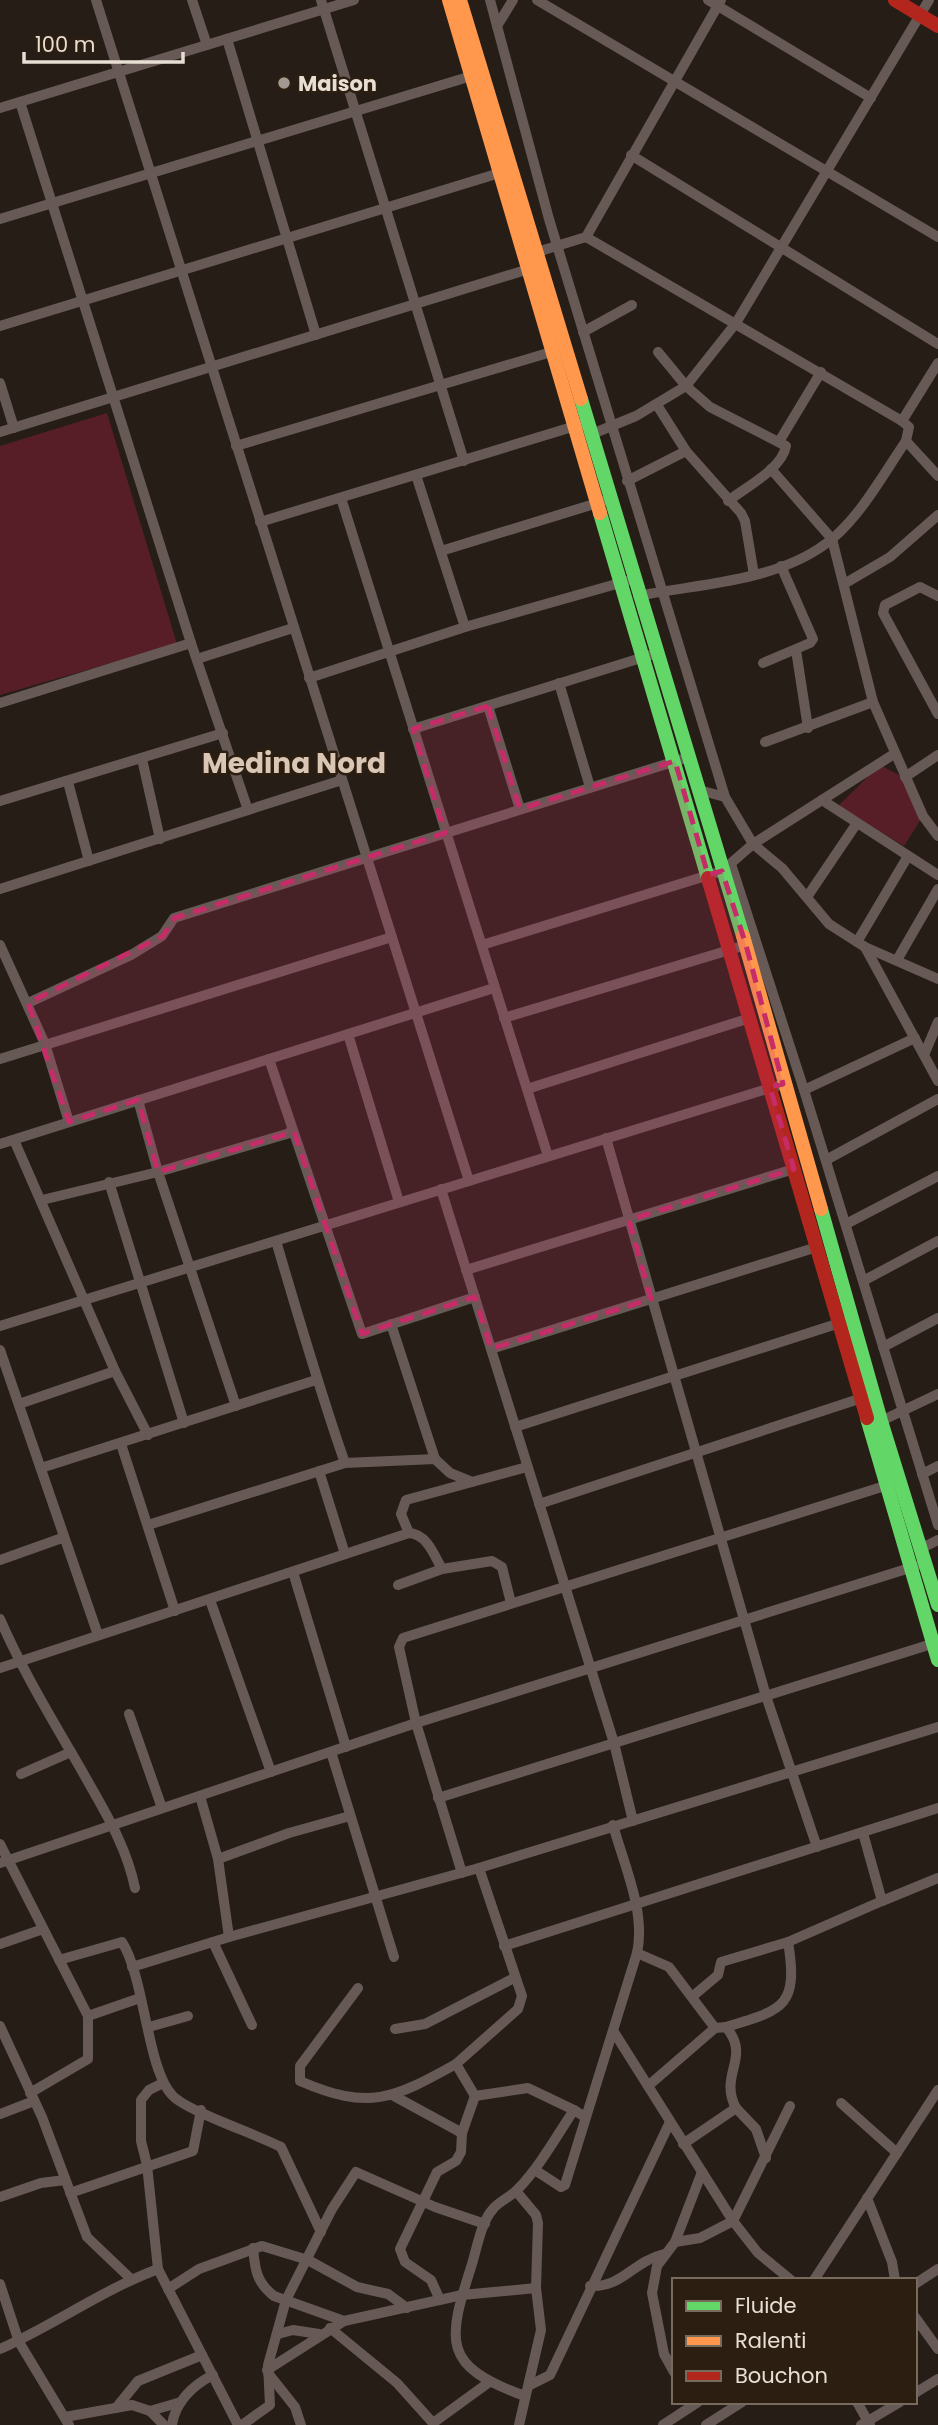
<svg xmlns="http://www.w3.org/2000/svg" width="938" height="2425" font-family="Poppins,sans-serif">
  <style>
    .green { fill: #571e28 }
    .lines { fill: none; stroke-linecap: round; stroke-linejoin: round }
    .street { stroke: #675a56; stroke-width: 10 }
    .fast { stroke: #63d668; stroke-width: 14 }
    .slow { stroke: #ff974d; stroke-width: 14 }
    .jam { stroke: #b3261e; stroke-width: 14 }
    .marked { fill: #c62c67; fill-opacity: 0.2; stroke: #c62c67; stroke-width: 5; stroke-dasharray: 14 9; stroke-linejoin: round }
    .poi-dot { fill: #a39b92; stroke: #2c1e10; stroke-width: 2.5 }
    .labels { text-anchor: middle; dominant-baseline: central; stroke-width: 5; stroke-linejoin: round; paint-order: stroke }
    .poi-label { font-size: 21px; font-weight: bold; fill: #e7ded4; stroke: #2c1e10; text-anchor: start }
    .district-label { font-size: 28px; font-weight: bold; fill: #d9c6b4; stroke: #2c1e10 }
  </style>
  <rect width="100%" height="100%" fill="#261e16"/>
  <!-- green -->
  <g class="green">
    <polygon points="107,413 177,644 0,695 0,446"/>
    <polygon points="880,765 901,776 921,819 904,846 838,806"/>
  </g>
  <g class="lines">
    <!-- street -->
    <g class="street">
      <polyline points="96,0 469,1181"/>
      <polyline points="192,0 207,45"/>
      <polyline points="321,0 464,461"/>
      <polyline points="490,0 549,219 725,797 753,844 782,868 829,924 865,947 938,979"/>
      <polyline points="537,0 938,237"/>
      <polyline points="708,0 871,98"/>
      <polyline points="497,26 513,0"/>
      <polyline points="227,39 316,335"/>
      <polyline points="20,102 191,643 248,810"/>
      <polyline points="0,108 354,0"/>
      <polyline points="631,155 938,344"/>
      <polyline points="0,219 478,74"/>
      <polyline points="586,237 902,421 909,427 906,441 938,476"/>
      <polyline points="537,252 586,237 721,0"/>
      <polyline points="0,326 506,171"/>
      <polyline points="583,332 632,305"/>
      <path d="M658,352L686,386L710,407L786,446C782,469 746,487 728,501"/>
      <polyline points="0,383 14,428"/>
      <polyline points="657,405 686,451 741,513 745,521 754,575"/>
      <polyline points="902,421 938,363"/>
      <polyline points="0,432 532,268"/>
      <polyline points="592,434 636,416 686,386 736,323 929,0"/>
      <polyline points="780,440 821,372"/>
      <polyline points="236,446 558,350"/>
      <polyline points="771,469 832,539 873,702 923,816 938,836"/>
      <polyline points="416,475 465,627"/>
      <polyline points="627,481 686,451"/>
      <polyline points="341,498 548,1156"/>
      <polyline points="260,522 582,424"/>
      <polyline points="441,551 604,501"/>
      <polyline points="844,584 890,557 938,515"/>
      <path d="M638,596C702,583 780,582 832,539C862,514 884,473 906,441"/>
      <polyline points="938,596 920,587 885,605 883,613 938,714"/>
      <polyline points="796,650 808,728"/>
      <polyline points="197,659 293,628"/>
      <polyline points="763,663 810,643 813,639 781,566"/>
      <polyline points="309,678 465,627 627,581"/>
      <polyline points="559,683 590,787"/>
      <polyline points="0,703 191,643"/>
      <polyline points="488,706 520,809"/>
      <polyline points="413,729 657,653"/>
      <polyline points="765,742 873,702"/>
      <polyline points="142,759 160,839"/>
      <polyline points="905,777 938,755"/>
      <polyline points="68,782 89,861"/>
      <polyline points="699,790 725,797"/>
      <polyline points="822,800 938,875"/>
      <polyline points="0,801 223,733"/>
      <polyline points="731,864 804,1090 938,1525"/>
      <polyline points="0,889 342,780"/>
      <polyline points="807,897 857,823"/>
      <polyline points="857,942 908,856"/>
      <polyline points="0,945 45,1044 69,1122"/>
      <polyline points="482,945 722,871 753,844 894,754"/>
      <polyline points="865,947 938,1081"/>
      <polyline points="897,960 938,889"/>
      <polyline points="28,1003 131,955 162,936 174,918 689,757"/>
      <polyline points="504,1018 746,945"/>
      <polyline points="348,1034 399,1202"/>
      <polyline points="924,1055 938,1022"/>
      <polyline points="0,1059 392,937"/>
      <polyline points="269,1059 362,1334 475,1297"/>
      <polyline points="527,1089 750,1018"/>
      <polyline points="804,1090 915,1038"/>
      <polyline points="138,1100 158,1172 236,1406"/>
      <polyline points="606,1138 766,1696 817,1847"/>
      <polyline points="14,1140 115,1371 148,1435"/>
      <polyline points="0,1144 494,988"/>
      <polyline points="826,1160 938,1099"/>
      <polyline points="109,1182 184,1423"/>
      <polyline points="441,1189 614,1743 633,1821"/>
      <polyline points="42,1200 158,1172 290,1133 292,1128"/>
      <polyline points="846,1224 938,1176"/>
      <path d="M276,1241C298,1315 319,1389 345,1463"/>
      <polyline points="466,1270 794,1169"/>
      <polyline points="863,1281 938,1241"/>
      <polyline points="391,1324 435,1459 450,1473 472,1482"/>
      <polyline points="0,1326 783,1084"/>
      <polyline points="883,1347 938,1318"/>
      <polyline points="491,1349 817,1247"/>
      <polyline points="0,1350 98,1635"/>
      <polyline points="19,1404 115,1371"/>
      <polyline points="881,1421 938,1394"/>
      <polyline points="515,1427 846,1321"/>
      <polyline points="121,1444 175,1611"/>
      <polyline points="41,1468 316,1380"/>
      <polyline points="319,1471 345,1554"/>
      <polyline points="922,1474 938,1466"/>
      <polyline points="539,1504 868,1396"/>
      <polyline points="148,1525 345,1463 435,1459"/>
      <polyline points="409,1533 401,1514 406,1500 527,1467"/>
      <polyline points="920,1549 938,1540"/>
      <polyline points="0,1560 62,1538"/>
      <polyline points="293,1572 346,1747"/>
      <polyline points="398,1585 442,1569"/>
      <polyline points="210,1600 271,1772"/>
      <path d="M0,1619C23,1672 53,1721 82,1771C103,1809 126,1844 135,1888"/>
      <path d="M0,1668L409,1533C427,1534 434,1555 442,1569L492,1561L502,1567L511,1603"/>
      <polyline points="129,1714 162,1808"/>
      <polyline points="331,1752 394,1957"/>
      <polyline points="21,1774 71,1752"/>
      <polyline points="200,1796 218,1859 229,1937"/>
      <polyline points="438,1798 938,1642"/>
      <polyline points="0,1844 88,2016 88,2059 30,2093"/>
      <polyline points="218,1859 289,1833 350,1816"/>
      <polyline points="0,1863 416,1723 916,1566"/>
      <polyline points="462,1873 416,1723 399,1647 403,1638 891,1484"/>
      <polyline points="882,1901 938,1878"/>
      <polyline points="213,1942 252,2025"/>
      <polyline points="0,1944 43,1929"/>
      <polyline points="504,1946 938,1808"/>
      <path d="M637,1953L669,1967L715,2028L726,2027C752,2058 718,2074 736,2108"/>
      <path d="M59,1960L122,1942C145,1978 147,2071 173,2096C189,2112 256,2134 281,2147L321,2232"/>
      <polyline points="132,1967 229,1937 479,1868 938,1727"/>
      <path d="M358,1988L300,2066V2081C369,2111 393,2099 456,2064"/>
      <polyline points="693,1996 718,1975 721,1962 788,1942 882,1901 863,1833"/>
      <polyline points="88,2016 140,1998"/>
      <polyline points="0,2026 42,2117 87,2237 131,2279"/>
      <polyline points="149,2027 188,2016"/>
      <path d="M726,2027C782,2010 799,2008 788,1942"/>
      <polyline points="395,2029 425,2024 514,1978"/>
      <polyline points="614,2032 733,2221 758,2253 791,2280"/>
      <polyline points="163,2083 149,2090 141,2100 141,2141 147,2165 158,2269 238,2425"/>
      <polyline points="648,2086 715,2028"/>
      <polyline points="394,2096 462,2133"/>
      <polyline points="475,2096 456,2064 518,2009 522,1996 479,1868"/>
      <polyline points="475,2096 528,2088 574,2110"/>
      <polyline points="841,2103 897,2153"/>
      <polyline points="0,2114 34,2101"/>
      <polyline points="683,2144 736,2108 756,2129 766,2158"/>
      <path d="M535,2170L561,2187L565,2185L637,1953C646,1912 624,1865 613,1825"/>
      <polyline points="516,2191 536,2215 538,2223 536,2288"/>
      <polyline points="70,2193 193,2151 201,2110"/>
      <polyline points="0,2197 41,2183 65,2180"/>
      <polyline points="867,2198 892,2262 895,2280"/>
      <polyline points="675,2242 700,2238 733,2221 790,2106"/>
      <path d="M253,2248C255,2269 256,2282 274,2296L344,2321"/>
      <polyline points="814,2280 938,2090"/>
      <polyline points="0,2284 19,2342 69,2425"/>
      <polyline points="915,2284 938,2269"/>
      <path d="M590,2286C622,2288 632,2262 664,2254"/>
      <polyline points="168,2289 199,2269 262,2246 308,2260 357,2287 388,2294 407,2308"/>
      <polyline points="440,2300 431,2280 405,2262 400,2249 437,2172 456,2161 461,2152 462,2133 475,2096"/>
      <polyline points="915,2317 938,2349"/>
      <polyline points="330,2328 397,2383 433,2423 488,2383"/>
      <polyline points="278,2334 293,2330 319,2334"/>
      <path d="M0,2349C54,2325 102,2290 158,2269"/>
      <polyline points="267,2370 344,2321 462,2295 536,2288 541,2330 519,2425"/>
      <polyline points="674,2372 664,2354 652,2293 657,2266 675,2242 702,2172"/>
      <polyline points="268,2373 295,2407 301,2425"/>
      <polyline points="530,2385 550,2375 670,2122"/>
      <polyline points="915,2393 938,2379"/>
      <path d="M525,2396C441,2366 447,2342 472,2264C477,2248 481,2222 493,2209C499,2201 511,2197 518,2189C540,2166 556,2137 574,2110L585,2117"/>
      <polyline points="857,2402 870,2425"/>
      <polyline points="116,2408 138,2381 202,2355"/>
      <polyline points="150,2411 181,2402"/>
      <polyline points="65,2417 132,2405 150,2411 164,2425"/>
      <path d="M172,2425C175,2402 193,2385 213,2375"/>
      <polyline points="242,2425 270,2405 268,2365 286,2300 332,2209 356,2172 435,2207 485,2224"/>
      <polyline points="663,2425 698,2402"/>
      <polyline points="706,2425 742,2402"/>
      <polyline points="861,2425 900,2402"/>
    </g>
    <!-- fast -->
    <g class="fast">
      <polyline points="581,399 743,936"/>
      <polyline points="600,513 708,878"/>
      <polyline points="821,1209 881,1421 938,1605"/>
      <polyline points="867,1418 938,1660"/>
    </g>
    <!-- slow -->
    <g class="slow">
      <polyline points="449,0 600,513"/>
      <polyline points="460,0 581,399"/>
      <polyline points="743,936 821,1209"/>
    </g>
    <!-- jam -->
    <g class="jam">
      <polyline points="895,0 938,26"/>
      <polyline points="708,878 867,1418"/>
    </g>
  </g>
  <!-- marked area -->
  <path class="marked" d="M488,706L520,809L675,761L708,875L722,871L746,945L783,1084L770,1087L794,1169L629,1220L651,1299L491,1349L475,1297L362,1334L294,1132L158,1172L138,1100L69,1122L28,1003L163,936L174,918L445,833L413,729Z"/>
  <!-- markers -->
  <circle class="poi-dot" cx="284" cy="83" r="7"/>
  <g class="labels">
    <!-- poi labels -->
    <g class="poi-label">
      <text x="298" y="83">Maison</text>
    </g>
    <!-- district labels -->
    <g class="district-label">
      <text x="294" y="763">Medina Nord</text>
    </g>
  </g>
  <!-- legend -->
  <rect x="672" y="2278" width="245" height="126" fill="#2c1e10" stroke="#776b5e" stroke-width="2"/>
  <rect x="686" y="2301" width="35" height="10" fill="#63d668" stroke="#776b5e" stroke-width="2"/>
  <text x="735" y="2313" font-size="21" fill="#e7ded4">Fluide</text>
  <rect x="686" y="2336" width="35" height="10" fill="#ff974d" stroke="#776b5e" stroke-width="2"/>
  <text x="735" y="2348" font-size="21" fill="#e7ded4">Ralenti</text>
  <rect x="686" y="2371" width="35" height="10" fill="#b3261e" stroke="#776b5e" stroke-width="2"/>
  <text x="735" y="2383" font-size="21" fill="#e7ded4">Bouchon</text>
  <!-- scale -->
  <path d="M24 52v10h159v-10" fill="none" stroke="#e7ded4" stroke-width="3.5"/>
  <text x="35" y="52" font-size="21" fill="#e7ded4" stroke="#2c1e10" stroke-width="5" paint-order="stroke">100 m</text>
</svg>
